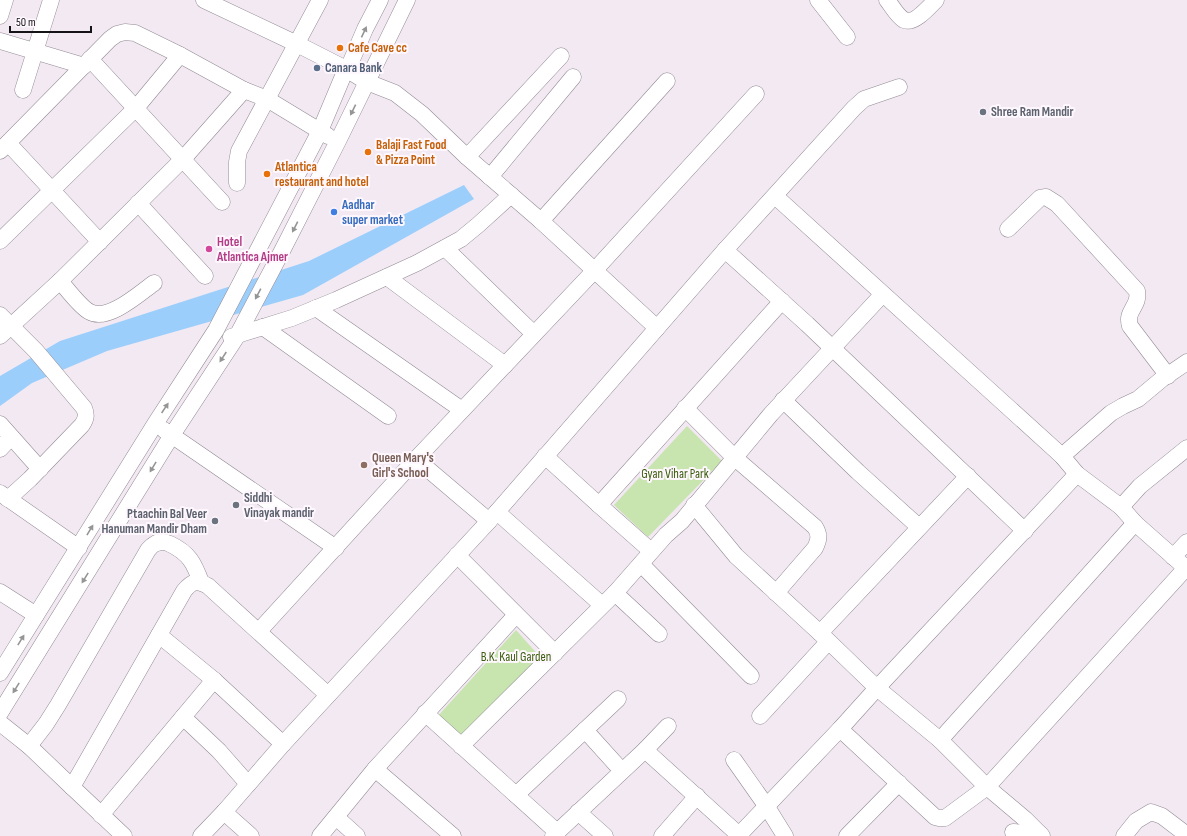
<svg xmlns="http://www.w3.org/2000/svg" width="1187" height="836" font-family="'Sofia Sans Condensed',sans-serif">
  <style>
    .green { fill: #c8e5b0 }
    .water { fill: #9ccefc }
    .lines { fill: none; stroke-linecap: round; stroke-linejoin: round }
    .minor-casing { stroke: #938b93; stroke-width: 17 }
    .minor { stroke: #fff; stroke-width: 16 }
    .oneway { fill: #969596 }
    .food-dot { fill: #e8710a; stroke: #fef7fe; stroke-width: 1.5 }
    .service-dot { fill: #5c6f8a; stroke: #fef7fe; stroke-width: 1.5 }
    .worship-dot { fill: #6b7280; stroke: #fef7fe; stroke-width: 1.5 }
    .shop-dot { fill: #3f7fe0; stroke: #fef7fe; stroke-width: 1.5 }
    .hotel-dot { fill: #d1479c; stroke: #fef7fe; stroke-width: 1.5 }
    .education-dot { fill: #8d6e63; stroke: #fef7fe; stroke-width: 1.5 }
    .labels { text-anchor: middle; dominant-baseline: central; stroke-width: 4; stroke-linejoin: round; paint-order: stroke }
    .food-label { font-size: 13px; font-weight: bold; fill: #c56008; stroke: #fef7fe; text-anchor: start }
    .service-label { font-size: 13px; font-weight: bold; fill: #4e5e75; stroke: #fef7fe; text-anchor: start }
    .worship-label { font-size: 13px; font-weight: bold; fill: #5b616d; stroke: #fef7fe; text-anchor: start }
    .shop-label { font-size: 13px; font-weight: bold; fill: #366cbe; stroke: #fef7fe; text-anchor: start }
    .hotel-label { font-size: 13px; font-weight: bold; fill: #b23c85; stroke: #fef7fe; text-anchor: start }
    .education-label { font-size: 13px; font-weight: bold; fill: #785e54; stroke: #fef7fe; text-anchor: start }
    .park-label { font-size: 13px; fill: #385c09; stroke: #fef7fe }
  </style>
  <rect width="100%" height="100%" fill="#f2e9f2"/>
  <!-- green -->
  <g class="green">
    <polygon points="687,426 722,461 648,537 614,505"/>
    <polygon points="516,630 541,658 463,738 437,717"/>
  </g>
  <!-- water -->
  <polygon class="water" points="464,185 474,199 303,295 107,351 32,383 0,406 0,376 60,341 309,261"/>
  <g class="lines">
    <defs>
      <g id="minor">
        <polyline points="204,0 297,44 346,69 367,82 395,93 422,114 467,157 541,221 657,328"/>
        <polyline points="818,0 847,37"/>
        <path d="M887,0C892,6 897,16 904,20C914,25 930,6 936,0"/>
        <polyline points="0,16 5,0"/>
        <polyline points="0,41 84,66"/>
        <polyline points="90,59 222,202"/>
        <polyline points="23,90 51,0"/>
        <polyline points="8,143 100,242"/>
        <polyline points="0,151 110,39 117,34 125,32 135,33 180,55 244,90"/>
        <polyline points="467,157 561,56"/>
        <polyline points="490,177 573,77"/>
        <polyline points="237,183 237,162 239,151 320,0"/>
        <polyline points="775,196 1062,456 1077,474 1121,507 1135,523 1187,569"/>
        <polyline points="138,203 205,276"/>
        <polyline points="541,221 667,81"/>
        <path d="M1008,229L1040,198L1046,197L1057,204L1137,291C1140,307 1125,310 1130,326L1168,376"/>
        <polyline points="0,241 136,108 180,55"/>
        <polyline points="445,248 534,334"/>
        <polyline points="725,250 807,324 1025,531"/>
        <polyline points="387,277 505,365"/>
        <path d="M60,281C67,289 81,308 90,312C108,322 140,293 154,283"/>
        <polyline points="316,308 462,410"/>
        <path d="M0,315L36,351L84,408C87,415 86,419 82,425L30,479L8,499"/>
        <polyline points="263,327 388,416"/>
        <polyline points="0,336 60,281 183,159 244,90 267,99 328,136"/>
        <polyline points="231,337 292,318 336,300 417,263 461,239 478,225 511,195"/>
        <polyline points="783,400 858,472 919,527"/>
        <path d="M685,408L735,458L815,527C820,535 819,540 815,548L776,593"/>
        <polyline points="0,424 40,469"/>
        <polyline points="164,430 336,548"/>
        <polyline points="0,449 11,437"/>
        <polyline points="545,456 599,505 651,551"/>
        <polyline points="1062,456 1111,413 1123,406 1138,399 1162,379 1187,362"/>
        <polyline points="416,459 594,271 756,94"/>
        <polyline points="0,493 79,548"/>
        <polyline points="599,505 782,301"/>
        <polyline points="694,505 736,556 820,633 877,688 940,740 987,787 1025,819 1042,836"/>
        <polyline points="1121,507 1140,486 1187,448"/>
        <polyline points="497,512 602,605"/>
        <polyline points="457,555 555,653"/>
        <polyline points="1173,557 1187,542"/>
        <polyline points="641,564 751,676"/>
        <polyline points="0,592 36,615"/>
        <polyline points="615,593 659,634"/>
        <polyline points="259,631 416,459 489,521"/>
        <polyline points="820,633 968,476"/>
        <polyline points="159,635 214,680 283,744"/>
        <polyline points="0,673 155,424 216,330 320,131 346,69 350,64 365,29 380,0"/>
        <polyline points="0,713 172,435 237,336 282,251 338,141 407,0"/>
        <polyline points="425,713 557,832"/>
        <polyline points="760,716 828,642"/>
        <polyline points="183,717 219,751 248,784"/>
        <polyline points="0,723 29,746 72,787"/>
        <polyline points="840,729 935,817 939,818 945,818 987,787 1186,568"/>
        <polyline points="585,730 622,771"/>
        <polyline points="940,740 1135,523"/>
        <path d="M29,746L46,724L58,705L148,550C150,548 152,545 155,544C159,541 166,542 170,544C189,553 194,563 201,582"/>
        <polyline points="461,746 615,593 666,535 682,521 771,414 882,295"/>
        <polyline points="645,750 739,835"/>
        <polyline points="734,760 767,807 785,836"/>
        <polyline points="375,769 453,836"/>
        <polyline points="516,795 618,699"/>
        <polyline points="224,812 251,836"/>
        <polyline points="578,812 605,836"/>
        <polyline points="101,815 214,680"/>
        <polyline points="336,817 357,836"/>
        <polyline points="1013,832 1040,834"/>
        <path d="M124,836L72,787L184,591C192,581 197,580 208,586L328,695"/>
        <polyline points="201,836 224,812 283,744 489,521 725,250 854,108 864,99 899,87"/>
        <polyline points="320,836 375,769 516,615"/>
        <polyline points="553,836 645,750 668,726"/>
        <polyline points="662,836 697,796"/>
        <polyline points="738,836 840,729 877,688 1077,474"/>
        <polyline points="847,836 899,783"/>
        <polyline points="1124,836 1136,821 1151,812 1162,816 1187,835"/>
      </g>
    </defs>
    <!-- minor casing -->
    <use href="#minor" class="minor-casing"/>
    <!-- minor -->
    <use href="#minor" class="minor"/>
  </g>
  <!-- one-way arrows -->
  <defs><path id="oneway-solid" d="M-6-.8H1V-3.2L6.5 0L1 3.2V.8H-6Z"/></defs>
  <g class="oneway">
    <use href="#oneway-solid" transform="translate(364 32) rotate(-65)"/>
    <use href="#oneway-solid" transform="translate(353 110) rotate(116)"/>
    <use href="#oneway-solid" transform="translate(295 227) rotate(117)"/>
    <use href="#oneway-solid" transform="translate(258 294) rotate(118)"/>
    <use href="#oneway-solid" transform="translate(223 357) rotate(123)"/>
    <use href="#oneway-solid" transform="translate(165 408) rotate(-56)"/>
    <use href="#oneway-solid" transform="translate(153 467) rotate(121)"/>
    <use href="#oneway-solid" transform="translate(90 530) rotate(-59)"/>
    <use href="#oneway-solid" transform="translate(85 578) rotate(122)"/>
    <use href="#oneway-solid" transform="translate(21 640) rotate(-58)"/>
    <use href="#oneway-solid" transform="translate(16 688) rotate(122)"/>
  </g>
  <!-- markers -->
  <g class="food-dot">
    <circle cx="340" cy="48" r="4"/>
    <circle cx="368" cy="152" r="4"/>
    <circle cx="267" cy="174" r="4"/>
  </g>
  <circle class="service-dot" cx="317" cy="68" r="4"/>
  <g class="worship-dot">
    <circle cx="983" cy="112" r="4"/>
    <circle cx="236" cy="505" r="4"/>
    <circle cx="215" cy="521" r="4"/>
  </g>
  <circle class="shop-dot" cx="334" cy="212" r="4"/>
  <circle class="hotel-dot" cx="209" cy="249" r="4"/>
  <circle class="education-dot" cx="364" cy="465" r="4"/>
  <g class="labels">
    <!-- food labels -->
    <g class="food-label">
      <text x="348" y="48">Cafe Cave cc</text>
      <text x="376" y="145">Balaji Fast Food<tspan x="376" dy="15">&amp; Pizza Point</tspan></text>
      <text x="275" y="167">Atlantica<tspan x="275" dy="15">restaurant and hotel</tspan></text>
    </g>
    <!-- service labels -->
    <g class="service-label">
      <text x="325" y="68">Canara Bank</text>
    </g>
    <!-- worship labels -->
    <g class="worship-label">
      <text x="991" y="112">Shree Ram Mandir</text>
      <text x="244" y="498">Siddhi<tspan x="244" dy="15">Vinayak mandir</tspan></text>
      <text x="207" y="514" text-anchor="end">Ptaachin Bal Veer<tspan x="207" dy="15">Hanuman Mandir Dham</tspan></text>
    </g>
    <!-- shop labels -->
    <g class="shop-label">
      <text x="342" y="205">Aadhar<tspan x="342" dy="15">super market</tspan></text>
    </g>
    <!-- hotel labels -->
    <g class="hotel-label">
      <text x="217" y="242">Hotel<tspan x="217" dy="15">Atlantica Ajmer</tspan></text>
    </g>
    <!-- education labels -->
    <g class="education-label">
      <text x="372" y="458">Queen Mary's<tspan x="372" dy="15">Girl's School</tspan></text>
    </g>
    <!-- park labels -->
    <g class="park-label">
      <text x="675" y="474">Gyan Vihar Park</text>
      <text x="516" y="657">B.K. Kaul Garden</text>
    </g>
  </g>
  <!-- scale -->
  <path d="M10 26v6h81v-6" fill="none" stroke="#161316" stroke-width="2"/>
  <text x="16" y="26" font-size="12" fill="#161316" stroke="#fef7fe" stroke-width="3" paint-order="stroke">50 m</text>
</svg>
